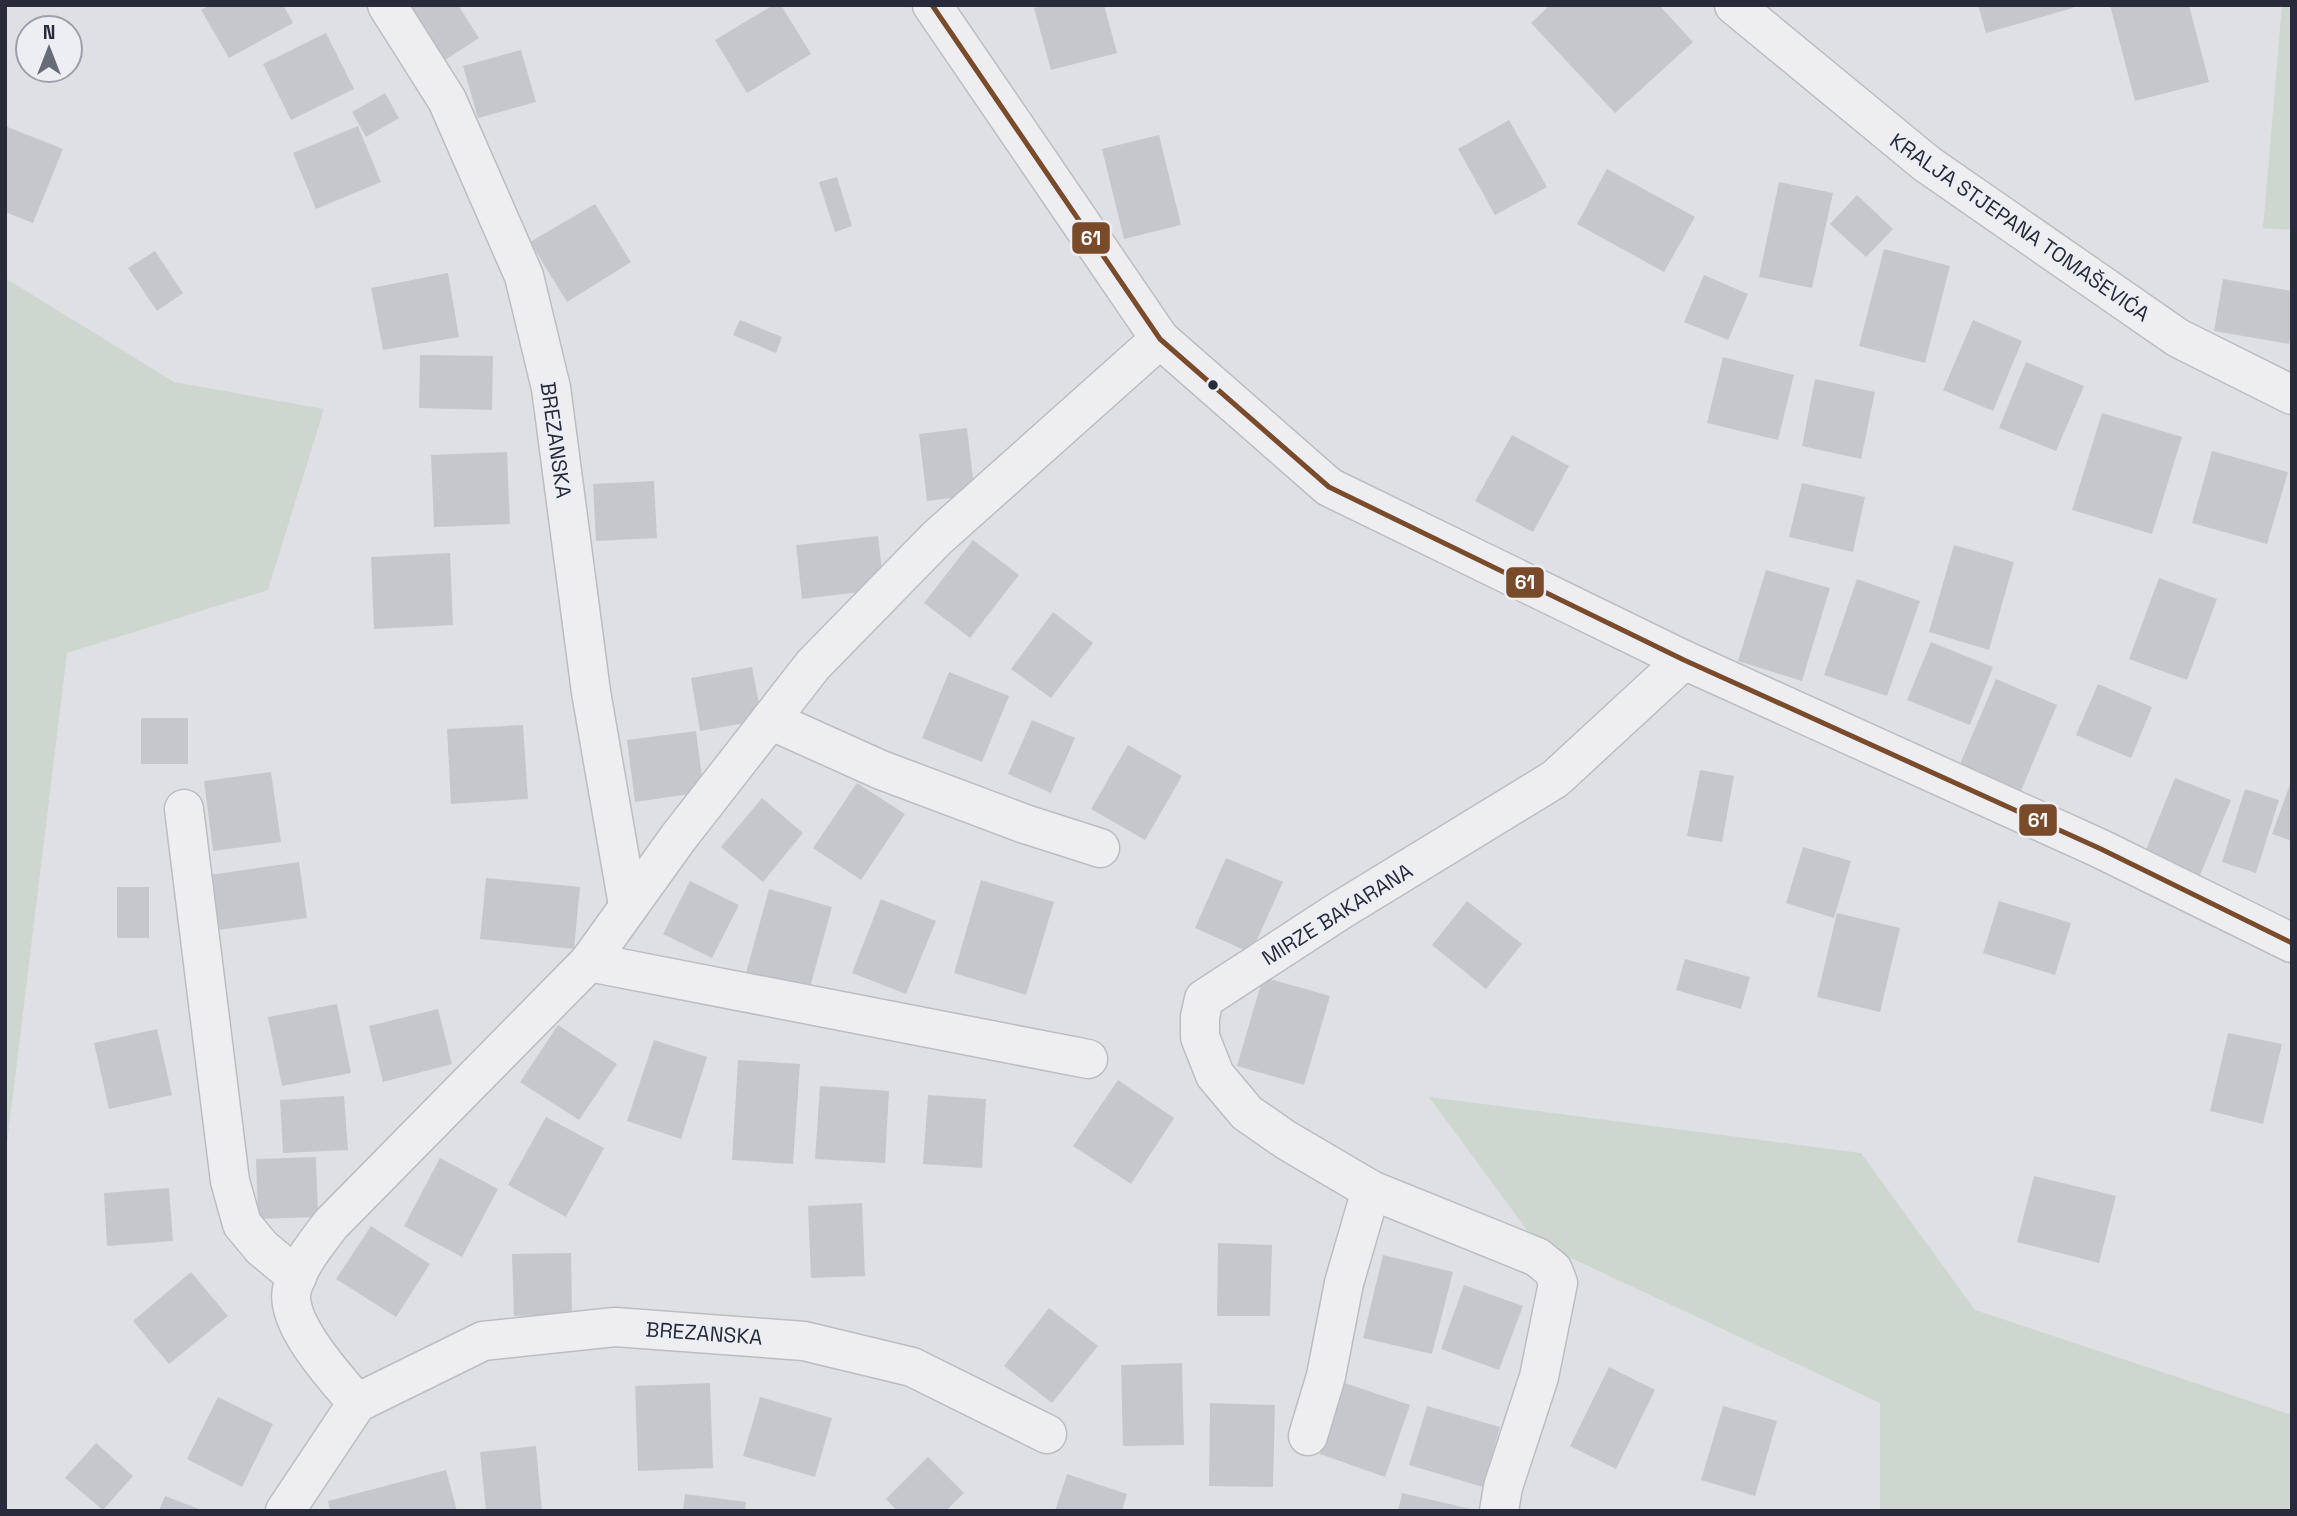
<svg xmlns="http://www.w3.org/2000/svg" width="2297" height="1516" font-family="'Space Grotesk',sans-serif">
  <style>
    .green { fill: #cdd7cf }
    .building { fill: #c6c7cc }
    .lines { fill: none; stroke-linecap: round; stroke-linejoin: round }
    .minor-casing { stroke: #bcbdc1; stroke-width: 41 }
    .tertiary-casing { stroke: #bcbdc1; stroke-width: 41 }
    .minor { stroke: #eeeef1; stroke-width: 38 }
    .tertiary { stroke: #eeeef1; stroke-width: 38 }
    .bus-1-casing { stroke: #eceef4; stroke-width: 10 }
    .bus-1 { stroke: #7a4b2a; stroke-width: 5 }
    .bus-dot { fill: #272b3c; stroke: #eceef4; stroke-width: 2.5 }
    .labels { text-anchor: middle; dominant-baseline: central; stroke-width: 6; stroke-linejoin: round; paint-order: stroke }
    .street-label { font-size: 21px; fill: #272b3c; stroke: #eceef4 }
    .line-badge { stroke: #eceef4; stroke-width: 2.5 }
    .badge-label { font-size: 19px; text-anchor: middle; font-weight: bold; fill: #fff }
  </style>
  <rect width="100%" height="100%" fill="#dfe0e4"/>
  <!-- green -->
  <g class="green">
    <polygon points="2282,5 2292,5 2292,230 2263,228"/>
    <polygon points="5,278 174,382 324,409 268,590 67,653 5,1160"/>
    <polygon points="1429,1097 1861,1153 1975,1310 2292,1415 2292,1511 1880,1511 1880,1403 1535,1241"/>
  </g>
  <!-- building -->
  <g class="building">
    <polygon points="210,5 283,5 293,23 229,58 201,10"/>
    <polygon points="393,5 458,5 479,38 434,67"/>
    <polygon points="773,5 781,5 811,54 747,93 715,40"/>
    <polygon points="1045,5 1104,5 1117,53 1051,70 1034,8"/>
    <polygon points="1550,5 1659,5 1693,42 1615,113 1531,23"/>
    <polygon points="1978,5 2072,5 2073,8 1986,33"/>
    <polygon points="2110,5 2189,5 2209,82 2135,101"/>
    <polygon points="326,33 354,89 291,120 263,64"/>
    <polygon points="521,50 536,102 478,118 463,66"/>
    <polygon points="385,93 399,118 366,137 352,112"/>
    <polygon points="1509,120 1547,187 1495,215 1458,149"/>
    <polygon points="5,126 63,149 33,223 5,212"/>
    <polygon points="358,126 381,182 316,209 293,153"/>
    <polygon points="1159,135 1181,225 1124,239 1102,149"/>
    <polygon points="1607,169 1695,217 1664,272 1577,224"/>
    <polygon points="837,177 852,226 835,232 819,182"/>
    <polygon points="1779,182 1833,193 1812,288 1759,277"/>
    <polygon points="1857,195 1893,229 1866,257 1830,224"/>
    <polygon points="595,204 631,262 567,302 530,242"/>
    <polygon points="1884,249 1950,266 1925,363 1859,346"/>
    <polygon points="155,251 183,293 157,311 128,268"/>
    <polygon points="448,273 459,337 383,350 371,288"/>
    <polygon points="1704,275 1748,294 1728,340 1684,322"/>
    <polygon points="2223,279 2292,291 2292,328 2289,344 2214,331"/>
    <polygon points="740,320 782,337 776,353 733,335"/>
    <polygon points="1973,320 2022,341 1993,411 1943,390"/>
    <polygon points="420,355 493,356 492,410 419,408"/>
    <polygon points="1723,357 1794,375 1778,440 1707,423"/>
    <polygon points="2026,362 2084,386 2056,451 1999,428"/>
    <polygon points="1815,379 1875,392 1861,459 1802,446"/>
    <polygon points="2102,413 2182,437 2152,534 2072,510"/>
    <polygon points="967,428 975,495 927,501 919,434"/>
    <polygon points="1512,435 1569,466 1533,532 1475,501"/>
    <polygon points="2212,451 2288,472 2267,544 2192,523"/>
    <polygon points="507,452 510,524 434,527 431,455"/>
    <polygon points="654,481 657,538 596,541 593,484"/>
    <polygon points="1802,483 1865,497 1853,552 1789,537"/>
    <polygon points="878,536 884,589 802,599 796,545"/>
    <polygon points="973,540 1019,575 970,638 924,603"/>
    <polygon points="1954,545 2014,562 1989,650 1929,632"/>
    <polygon points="450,553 453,625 374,629 371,557"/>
    <polygon points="1766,570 1830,588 1802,681 1738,661"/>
    <polygon points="2159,578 2217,599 2187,680 2129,659"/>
    <polygon points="1857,579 1920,601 1887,696 1824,675"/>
    <polygon points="1053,612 1093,643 1051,698 1011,669"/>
    <polygon points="1931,642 1993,667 1970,725 1907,700"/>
    <polygon points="752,667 762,720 700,731 691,678"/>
    <polygon points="949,672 1009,696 982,762 922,738"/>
    <polygon points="1996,679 2057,705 2018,798 1957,771"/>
    <polygon points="2098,684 2152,707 2131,758 2076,735"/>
    <rect x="141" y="718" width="47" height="46"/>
    <polygon points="1032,720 1075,738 1051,793 1008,774"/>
    <polygon points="523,725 528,799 451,804 447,729"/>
    <polygon points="696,731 704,792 635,802 627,740"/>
    <polygon points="1128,745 1182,776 1145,840 1091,809"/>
    <polygon points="1700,770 1734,776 1722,842 1687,836"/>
    <polygon points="271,772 281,842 213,851 204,781"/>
    <polygon points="2175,778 2231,800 2198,880 2143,857"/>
    <polygon points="2292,779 2292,841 2272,834"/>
    <polygon points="857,783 905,814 861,880 813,848"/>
    <polygon points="2245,789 2279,800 2256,873 2222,862"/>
    <polygon points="762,798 803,833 763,882 721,847"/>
    <polygon points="1803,847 1851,861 1834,918 1786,903"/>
    <polygon points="1226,858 1283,882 1251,953 1195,928"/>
    <polygon points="299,862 307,918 218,930 210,875"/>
    <polygon points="486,878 580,887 574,949 480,939"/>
    <polygon points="981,880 1054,902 1026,995 954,973"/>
    <polygon points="690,881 739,905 712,958 663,934"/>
    <rect x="117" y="887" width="32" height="51"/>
    <polygon points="769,889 832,907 809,991 746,973"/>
    <polygon points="881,899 936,921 906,994 852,973"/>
    <polygon points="1467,901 1522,944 1486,989 1432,945"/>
    <polygon points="1999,901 2071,923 2055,975 1983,953"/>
    <polygon points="1837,913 1900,928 1880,1012 1817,997"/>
    <polygon points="1685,959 1750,977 1741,1009 1676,990"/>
    <polygon points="1263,977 1330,996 1304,1085 1237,1066"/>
    <polygon points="337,1004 351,1073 282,1086 268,1017"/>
    <polygon points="438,1009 452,1064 383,1082 369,1026"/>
    <polygon points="558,1025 617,1064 579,1120 520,1082"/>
    <polygon points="157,1029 172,1095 109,1109 94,1043"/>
    <polygon points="2228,1033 2282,1044 2263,1124 2210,1111"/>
    <polygon points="654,1040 707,1057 681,1139 627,1121"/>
    <polygon points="738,1060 800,1064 793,1164 732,1160"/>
    <polygon points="1118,1080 1174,1118 1131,1184 1073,1146"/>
    <polygon points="820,1086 889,1091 885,1163 815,1159"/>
    <polygon points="928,1095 986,1099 982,1168 923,1164"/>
    <polygon points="344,1096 348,1150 283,1153 280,1100"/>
    <polygon points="546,1117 604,1148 566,1217 508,1185"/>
    <polygon points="316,1157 318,1217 258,1219 256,1159"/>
    <polygon points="440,1158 498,1189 462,1257 404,1226"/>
    <polygon points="2034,1176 2116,1196 2099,1263 2017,1242"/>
    <polygon points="169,1188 173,1241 107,1246 104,1193"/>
    <polygon points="862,1203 865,1276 811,1278 808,1206"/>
    <polygon points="371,1226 430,1264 396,1317 336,1279"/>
    <polygon points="1218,1243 1272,1245 1270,1316 1217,1316"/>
    <polygon points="571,1253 572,1314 514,1316 512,1254"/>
    <polygon points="1383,1255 1453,1272 1432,1354 1363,1338"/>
    <polygon points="191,1272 228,1316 169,1364 133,1321"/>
    <polygon points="1464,1285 1523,1306 1499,1370 1441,1349"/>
    <polygon points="1049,1308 1098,1346 1052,1403 1004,1366"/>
    <polygon points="1182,1363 1184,1445 1123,1446 1121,1365"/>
    <polygon points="1609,1367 1655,1390 1616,1469 1570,1446"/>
    <polygon points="710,1383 713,1468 638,1471 635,1386"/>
    <polygon points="1345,1383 1410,1405 1385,1477 1320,1454"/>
    <polygon points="218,1397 273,1424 242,1487 187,1459"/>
    <polygon points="760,1397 832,1418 815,1477 743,1456"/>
    <polygon points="1210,1403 1275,1405 1273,1487 1209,1486"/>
    <polygon points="1427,1406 1500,1427 1483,1487 1409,1465"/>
    <polygon points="1723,1406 1777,1421 1755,1496 1701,1480"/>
    <polygon points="96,1443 133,1476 103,1510 65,1478"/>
    <polygon points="536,1446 542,1511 486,1511 480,1452"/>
    <polygon points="928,1457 964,1493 946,1511 897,1511 886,1499"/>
    <polygon points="446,1470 457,1511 330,1511 328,1501"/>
    <polygon points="1067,1474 1127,1494 1122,1511 1055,1511"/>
    <polygon points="1402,1493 1475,1510 1475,1511 1398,1511"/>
    <polygon points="685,1494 746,1502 745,1511 683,1511"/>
    <polygon points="165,1496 204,1511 159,1511"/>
  </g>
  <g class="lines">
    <defs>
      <g id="minor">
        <polyline points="387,5 447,100 524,276 551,388 591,692 628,905"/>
        <polyline points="1734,5 1927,164 2178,338 2292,395"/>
        <polyline points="770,720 881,770 1025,824 1100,848"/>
        <polyline points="184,809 230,1181 242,1224 262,1248 297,1277"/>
        <polyline points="589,962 1088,1059"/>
        <path d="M357,1403C336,1378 284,1323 292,1289C299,1264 316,1244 331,1224L589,962L678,838L813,665L937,538L1160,339"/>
        <polyline points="1308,1436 1326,1376 1344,1283 1371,1190"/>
        <polyline points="285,1511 357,1403 483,1341 615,1327 804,1341 912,1367 1047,1434"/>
        <polyline points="1499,1511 1503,1487 1539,1377 1558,1283 1553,1270 1537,1257 1371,1190 1286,1140 1247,1113 1215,1075 1200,1037 1200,1017 1204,999 1339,911 1555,779 1684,660"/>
      </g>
      <polyline id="tertiary" points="932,5 1160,339 1329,487 1684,660 2101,849 2292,943"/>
    </defs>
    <!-- minor casing -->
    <use href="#minor" class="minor-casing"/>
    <!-- tertiary casing -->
    <use href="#tertiary" class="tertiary-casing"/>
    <!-- minor -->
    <use href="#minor" class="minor"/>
    <!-- tertiary -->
    <use href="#tertiary" class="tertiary"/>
    <defs>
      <polyline id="bus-1" points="932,5 1160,339 1329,487 1684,660 2101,849 2292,943"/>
    </defs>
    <!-- bus-1 casing -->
    <use href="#bus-1" class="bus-1-casing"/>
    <!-- bus-1 -->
    <use href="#bus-1" class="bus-1"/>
  </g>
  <!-- markers -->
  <circle class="bus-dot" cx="1213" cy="385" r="6"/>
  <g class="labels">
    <!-- street labels -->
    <g class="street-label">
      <text transform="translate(2020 227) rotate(35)">KRALJA STJEPANA TOMAŠEVIĆA</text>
      <text transform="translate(556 440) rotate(82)">BREZANSKA</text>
      <text transform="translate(1337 914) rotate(-32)">MIRZE BAKARANA</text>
      <text transform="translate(704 1333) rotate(4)">BREZANSKA</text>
    </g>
  </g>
  <g class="line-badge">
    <rect x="1071" y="221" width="40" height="34" rx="7" fill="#7a4b2a"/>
    <rect x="1505" y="566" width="40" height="33" rx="7" fill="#7a4b2a"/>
    <rect x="2018" y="803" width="40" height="34" rx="7" fill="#7a4b2a"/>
  </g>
  <g class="badge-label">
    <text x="1091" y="245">61</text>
    <text x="1525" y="589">61</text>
    <text x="2038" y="827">61</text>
  </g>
  <!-- border -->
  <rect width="2297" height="1516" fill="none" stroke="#272b3c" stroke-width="14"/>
  <!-- north arrow -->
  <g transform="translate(49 49)"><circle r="33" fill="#eceef4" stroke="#9da0aa" stroke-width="2"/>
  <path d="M0-5L12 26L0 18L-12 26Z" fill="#676a77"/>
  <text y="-10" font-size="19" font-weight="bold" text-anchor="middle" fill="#272b3c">N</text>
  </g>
</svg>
